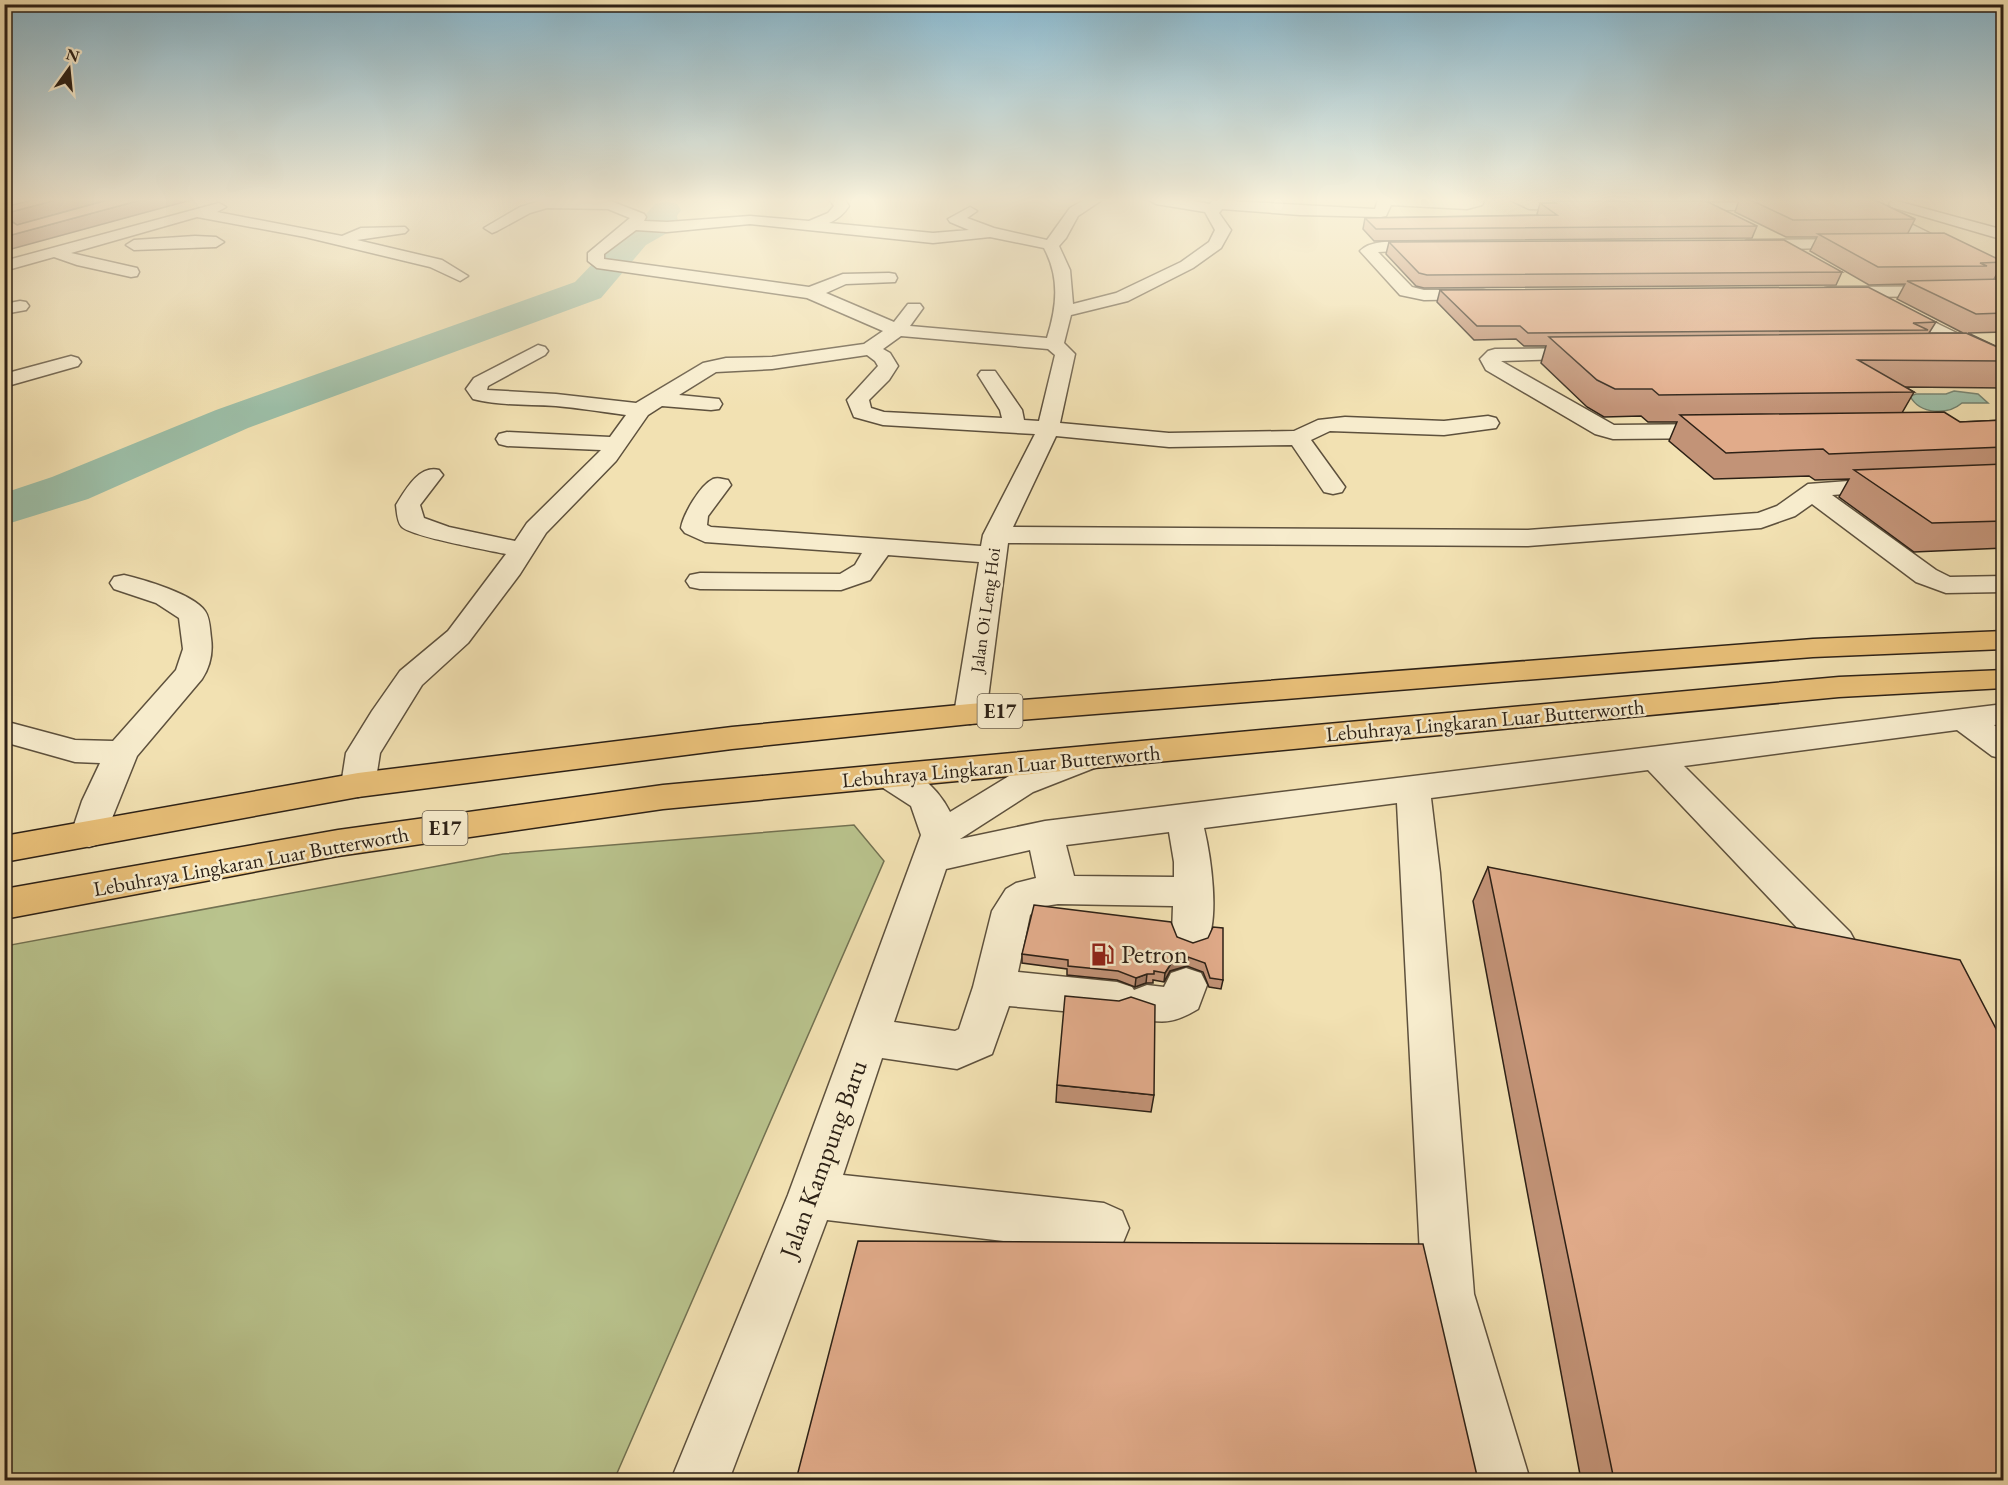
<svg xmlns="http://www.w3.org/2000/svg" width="2008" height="1485" font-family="'EB Garamond',serif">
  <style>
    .green { fill: #b9c38d; stroke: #737252; stroke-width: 1.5 }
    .water { fill: #9cbea7; stroke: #707f6d; stroke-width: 1.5 }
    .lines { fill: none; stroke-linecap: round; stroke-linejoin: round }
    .river { fill: #9cbea7; fill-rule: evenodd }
    .minor-casing { stroke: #5e513d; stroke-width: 3 }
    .highway-casing { stroke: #2d2116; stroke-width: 3 }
    .minor { fill: #f7eccd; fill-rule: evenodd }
    .highway { fill: #e9c079; fill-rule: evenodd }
    .wall { fill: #c29377; stroke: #2d2116; stroke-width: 1.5 }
    .shaded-wall { fill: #9e7861; stroke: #2d2116; stroke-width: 1.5 }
    .building { fill: #e1ab8a; stroke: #2d2116; stroke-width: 1.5 }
    .labels { text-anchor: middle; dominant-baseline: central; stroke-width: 5; stroke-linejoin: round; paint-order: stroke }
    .far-street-label { font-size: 18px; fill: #2d2116; stroke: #f7eccd }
    .shield { fill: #f7eccd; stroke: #6a5e4d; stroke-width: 1.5 }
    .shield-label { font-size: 20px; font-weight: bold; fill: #2d2116 }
    .street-label { font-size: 21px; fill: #2d2116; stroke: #f7eccd }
    .near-poi-label { font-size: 26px; fill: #2d2116; stroke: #f7eccd; text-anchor: start }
    .near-street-label { font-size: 26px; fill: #2d2116; stroke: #f7eccd }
  </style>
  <rect width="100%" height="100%" fill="#f2e1b2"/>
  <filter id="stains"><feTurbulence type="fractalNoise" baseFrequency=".00333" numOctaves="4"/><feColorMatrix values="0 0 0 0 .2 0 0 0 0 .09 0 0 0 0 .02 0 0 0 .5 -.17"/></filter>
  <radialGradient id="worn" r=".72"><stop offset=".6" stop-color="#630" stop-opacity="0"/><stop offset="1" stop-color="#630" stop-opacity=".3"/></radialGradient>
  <!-- green -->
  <polygon class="green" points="854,825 884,861 614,1480 5,1480 5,946 503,854"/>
  <!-- water -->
  <path class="water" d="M1954,391L1978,394L1988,403H1962C1948,415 1920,415 1910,396L1916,394H1946Z"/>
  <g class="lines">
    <!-- river -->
    <polygon class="river" points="666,201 677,204 681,210 677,216 678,222 674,229 646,245 601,298 248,428 88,499 4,525 4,493 52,477 216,410 575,282 624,231 647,218 646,214 655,204"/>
    <defs>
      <g id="minor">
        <path d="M543,200H608L644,214L646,217L644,221L667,222L750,216L809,221L828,213L834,206L830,200H845L849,206C844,214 838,219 829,223L933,233L969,230L950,222L948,219L970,207L977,211L967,218L994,228L1047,240L1070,208L1084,200H1102L1078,216L1066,238L1059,246L1070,270L1073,304L1116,293L1181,262L1209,242L1215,230L1205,212L1156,204L1149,200H1187L1210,204L1213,200L1373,209H1375L1378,200H1484L1482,205L1467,209L1391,205L1386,216L1381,217L1300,215L1222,209L1219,213L1231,230L1221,248L1193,268L1128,301L1071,315L1064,343L1075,354L1060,423L1169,433L1294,431L1318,420L1345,417L1444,421L1488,416L1496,418L1499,423L1496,428L1444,435L1330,431L1311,440L1345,487L1342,492L1333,494L1324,492L1292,445L1169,447L1056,436L1013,527L1528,530L1758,513L1777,506L1808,484L1889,478L1898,480L1901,485L1898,490L1832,495L1936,570L1950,577L2004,576V592L1946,593L1916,582L1812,504L1795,516L1761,528L1528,546L1008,543L986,714L981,721L970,724L959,721L954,714L979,562L888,555L870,580L841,590L700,589L690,587L686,581L690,575L700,573L840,574L855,565L862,553L705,542L685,533L681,528C683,515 700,485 713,479C718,477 722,479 728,480L731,485L708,516L707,525L711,527L981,546L983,535L1035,434L883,425L854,417L847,400L878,366L875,361L867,355L772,369L716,372L679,395L719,399L722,404L719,409L711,410L662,406L648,415L616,461L546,533L520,574L468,643L422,685L380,753L375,785L370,793L358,797L346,793L341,785L346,753L372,711L400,671L448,631L506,554C487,550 413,537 402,527C397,522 397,512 396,505C406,489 419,465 439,470L443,475L420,505L424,518L449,527L515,541L527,523L601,450L507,446L499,444L496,439L499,434L507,432L610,437L626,415C603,412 579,408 556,406C528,404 500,406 473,399L466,389L474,378L538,345L545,347L548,351L545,355L488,386L487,390L556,394L636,403L703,363L726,358L772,357L864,344L883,331L807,298L597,268L588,261V253L630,218L608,209L547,208L530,213L497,231L492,233L484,228L520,207ZM750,224L933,243L990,237L1044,248C1060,278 1057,306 1047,338L910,326L923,308L920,304H908L894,322L826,293L846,284L895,282L897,278L895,274L889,273L843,274L809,287L604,259V254L636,230L667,232ZM901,336L1048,349L1055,355L1039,421L1024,420L1022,410L995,371H981L978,375L1000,410L1002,418L884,412L871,408L869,400L889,380L898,366L890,353L883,349Z"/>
        <polygon points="1510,200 1584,202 1591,206 1584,210 1529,209"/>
        <polygon points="1843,200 1862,200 1966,251 1968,254 1960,259 1954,257"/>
        <polygon points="1893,200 2004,230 2004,240 1891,207 1889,204"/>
        <polygon points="1782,202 1787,203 1789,206 1787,209 1671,211 1664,207 1671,203"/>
        <polygon points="219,203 226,207 217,212 342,236 361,228 405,227 408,230 405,233 357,240 442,260 468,276 460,281 430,267 305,237 197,217 71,253 137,268 139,272 137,276 131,277 77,265 54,257 4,271 4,261"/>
        <polygon points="195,236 216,237 224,242 216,247 134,250 126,245 134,240"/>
        <polygon points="1858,239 1864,241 1866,244 1864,247 1747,250 1739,245 1747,240"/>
        <path d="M1432,241L1440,246L1438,249L1378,252L1412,287L1424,290H1483L1489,291L1492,295L1489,299L1424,300L1400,295L1360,251C1372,237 1414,242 1432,241Z"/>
        <polygon points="2004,286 2004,296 1831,297 1825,296 1822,292 1825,288 1831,287"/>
        <polygon points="20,301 26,302 29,306 26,310 4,314 4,304"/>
        <polygon points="1893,302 2004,356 2004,370 1887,311 1884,307 1887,303"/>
        <polygon points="1587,348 1594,350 1597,354 1594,358 1501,361 1614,425 1717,424 1725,426 1728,431 1725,436 1717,438 1613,439 1595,434 1486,370 1480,359 1488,351 1495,349"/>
        <polygon points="71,356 78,358 81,362 78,366 4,387 4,374"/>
        <path d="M124,575C145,580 193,594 205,611C210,618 210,630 211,638C213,652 210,667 202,679L137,756L102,843L89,847L76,843L71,834L82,801L100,763L75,762L4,742V721L75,740L113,741L176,670L183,649L179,618L156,603L114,589L110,583L114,577Z"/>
        <path d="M2004,704V724L1994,725L2004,732V759L1992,756L1957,730L1684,766L1850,932L1856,943L1850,954L1836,959L1822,954L1648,770L1431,798L1440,873L1474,1294L1530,1480H1472L1422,1294L1397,803L1204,828C1211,857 1220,919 1206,945L1192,950L1178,945L1172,934L1173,906L1058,904L1038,907L1030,915L1018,972L1117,982L1132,987L1134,990L1147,985L1164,987L1171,973L1186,968L1201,973L1207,985L1198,1009C1173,1024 1159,1025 1132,1015L1130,1012L1117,1016L1009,1006L992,1054L957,1069L882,1058L843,1175L1104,1203L1122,1211L1129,1228L1122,1245L1104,1253L827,1220L729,1480H671L788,1195L921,835L911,806L877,784L872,776L877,768C908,759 937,786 950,812L1009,776L1078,749L1090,746L1102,749L1107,757L1102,765L1033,792L960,839L1045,821ZM1169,832L1174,862V877L1074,876L1066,845ZM1030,850L1036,878L1016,883L1006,889L992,911L973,987L959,1029L955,1031L894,1022L946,869Z"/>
      </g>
      <g id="highway">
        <polygon points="2004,631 2004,649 1813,657 970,724 732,749 358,797 4,862 4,836 358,773 732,727 970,704 1813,639"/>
        <polygon points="2004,670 2004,688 1839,697 663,809 338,856 4,919 4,889 338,830 663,785 1839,677"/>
      </g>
    </defs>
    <!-- minor casing -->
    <use href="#minor" class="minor-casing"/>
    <!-- highway casing -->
    <use href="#highway" class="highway-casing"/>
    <!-- minor -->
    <use href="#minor" class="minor"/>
    <!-- highway -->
    <use href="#highway" class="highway"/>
  </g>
  <!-- wall -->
  <g class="wall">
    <polygon points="1739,200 1875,200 1915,219 1908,233 2004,262 1994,279 2004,279 2004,332 1968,333 2004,350 2004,388 1905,387 1914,392 1902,413 1960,422 2004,420 2004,548 1914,552 1839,497 1849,479 1815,480 1809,476 1714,479 1669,441 1677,422 1648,422 1641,416 1604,417 1587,407 1541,363 1546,346 1524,346 1516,339 1474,340 1437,302 1440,290 1936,322 1929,333 1963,333 1897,299 1905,284 1869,285 1810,251 1817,237 1786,237 1735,212"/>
    <polygon points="1553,201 1757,226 1752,238 1374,241 1363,229 1365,218 1538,215 1537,214 1540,203 1552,203"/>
    <polygon points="1389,242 1842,272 1836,285 1424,288 1416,286 1386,254"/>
    <polygon points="1488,867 2004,1480 1581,1480 1473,901"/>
    <polygon points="1177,937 1223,980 1221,989 1209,987 1203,972 1187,966 1170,971 1164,982 1153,980 1153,983 1146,983 1135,987 1117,980 1067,975 1067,969 1022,963 1022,954"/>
    <polygon points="1057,1085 1154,1095 1151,1112 1056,1102"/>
  </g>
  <!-- shaded-wall -->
  <g class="shaded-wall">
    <polygon points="56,200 107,200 17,225 6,218 11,212"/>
    <polygon points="141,200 191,200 4,251 4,237"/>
    <polygon points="1188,957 1187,966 1170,971 1164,982 1165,973 1172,962"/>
    <polygon points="1147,974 1146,983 1135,987 1136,978"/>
  </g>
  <!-- building -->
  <g class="building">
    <polygon points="32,200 56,200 11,212 6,218 17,225 108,200 141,200 4,237 4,207"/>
    <polygon points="1751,200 1875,200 1915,219 1793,220"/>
    <polygon points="1553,201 1706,201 1757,226 1376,229 1365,218 1557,215 1540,203 1556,203"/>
    <polygon points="1944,233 2004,262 1980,263 1987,266 1878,267 1818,234"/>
    <polygon points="1784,240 1842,272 1427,275 1419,273 1389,242"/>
    <polygon points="2004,279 2004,313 1976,314 1907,281"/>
    <polygon points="1868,287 1936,322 1913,323 1928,330 1528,333 1520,326 1477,326 1440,290"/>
    <polygon points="1966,333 2004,350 2004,361 1858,360 1914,392 1659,395 1652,389 1615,389 1597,380 1549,337"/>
    <polygon points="1944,412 1960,422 2004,420 2004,447 1829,454 1823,449 1726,453 1680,415"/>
    <polygon points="2004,464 2004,521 1932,523 1854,470"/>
    <polygon points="1488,867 1960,960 2004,1044 2004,1480 1614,1480"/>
    <polygon points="1034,905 1171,922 1177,937 1193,943 1208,938 1213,927 1223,928 1223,980 1210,978 1205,963 1188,957 1172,962 1165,973 1154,971 1154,974 1147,974 1136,978 1118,971 1068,966 1068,960 1022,954"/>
    <polygon points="1065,996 1119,1001 1131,997 1155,1005 1154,1095 1057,1085"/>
    <polygon points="858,1241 1423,1244 1478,1480 796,1480"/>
  </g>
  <!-- sky -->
  <linearGradient id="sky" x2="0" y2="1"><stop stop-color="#89b8ce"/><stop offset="0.49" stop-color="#f9f2dc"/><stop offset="1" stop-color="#f9f2dc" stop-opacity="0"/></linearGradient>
  <rect width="2008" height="408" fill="url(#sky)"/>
  <!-- icons -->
  <defs>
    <symbol id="fuel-bare" viewBox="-9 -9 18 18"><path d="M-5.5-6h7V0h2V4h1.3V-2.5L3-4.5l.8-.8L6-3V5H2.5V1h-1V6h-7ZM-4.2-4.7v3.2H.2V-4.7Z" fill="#8f2418" stroke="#f7eccd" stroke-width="2.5" paint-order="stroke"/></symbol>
  </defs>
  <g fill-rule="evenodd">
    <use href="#fuel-bare" x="1086" y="938" width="33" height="33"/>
  </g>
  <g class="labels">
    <!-- far-street labels -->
    <g class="far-street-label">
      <text transform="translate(985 610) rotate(-82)">Jalan Oi Leng Hoi</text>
    </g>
    <!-- shield labels -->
    <g class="shield">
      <rect x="977.5" y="694" width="45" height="34" rx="4.5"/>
      <rect x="422.5" y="811" width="45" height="34" rx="4.5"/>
    </g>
    <g class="shield-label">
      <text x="1000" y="711">E17</text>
      <text x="445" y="828">E17</text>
    </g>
    <!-- street labels -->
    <g class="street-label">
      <text transform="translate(1485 720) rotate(-5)">Lebuhraya Lingkaran Luar Butterworth</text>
      <text transform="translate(1001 766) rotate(-5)">Lebuhraya Lingkaran Luar Butterworth</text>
      <text transform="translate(251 861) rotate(-10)">Lebuhraya Lingkaran Luar Butterworth</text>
    </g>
    <!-- near-poi labels -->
    <g class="near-poi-label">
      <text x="1121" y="954">Petron</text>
    </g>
    <!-- near-street labels -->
    <g class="near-street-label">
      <text transform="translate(823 1159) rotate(-70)">Jalan Kampung Baru</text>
    </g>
  </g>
  <!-- margin -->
  <rect width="2008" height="1485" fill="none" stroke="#f2e1b2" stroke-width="24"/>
  <rect x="6" y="6" width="1996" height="1473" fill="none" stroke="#2d2116" stroke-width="3"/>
  <rect x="12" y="12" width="1984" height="1461" fill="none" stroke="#2d2116" stroke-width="1.5"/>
  <!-- north arrow -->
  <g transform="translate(69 69) rotate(15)" stroke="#f7eccd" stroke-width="4.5" paint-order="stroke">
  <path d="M0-4.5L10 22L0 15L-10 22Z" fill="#2d2116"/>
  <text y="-9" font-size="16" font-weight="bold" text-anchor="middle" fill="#2d2116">N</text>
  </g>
  <rect width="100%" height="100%" filter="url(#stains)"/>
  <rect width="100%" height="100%" fill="url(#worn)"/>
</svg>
